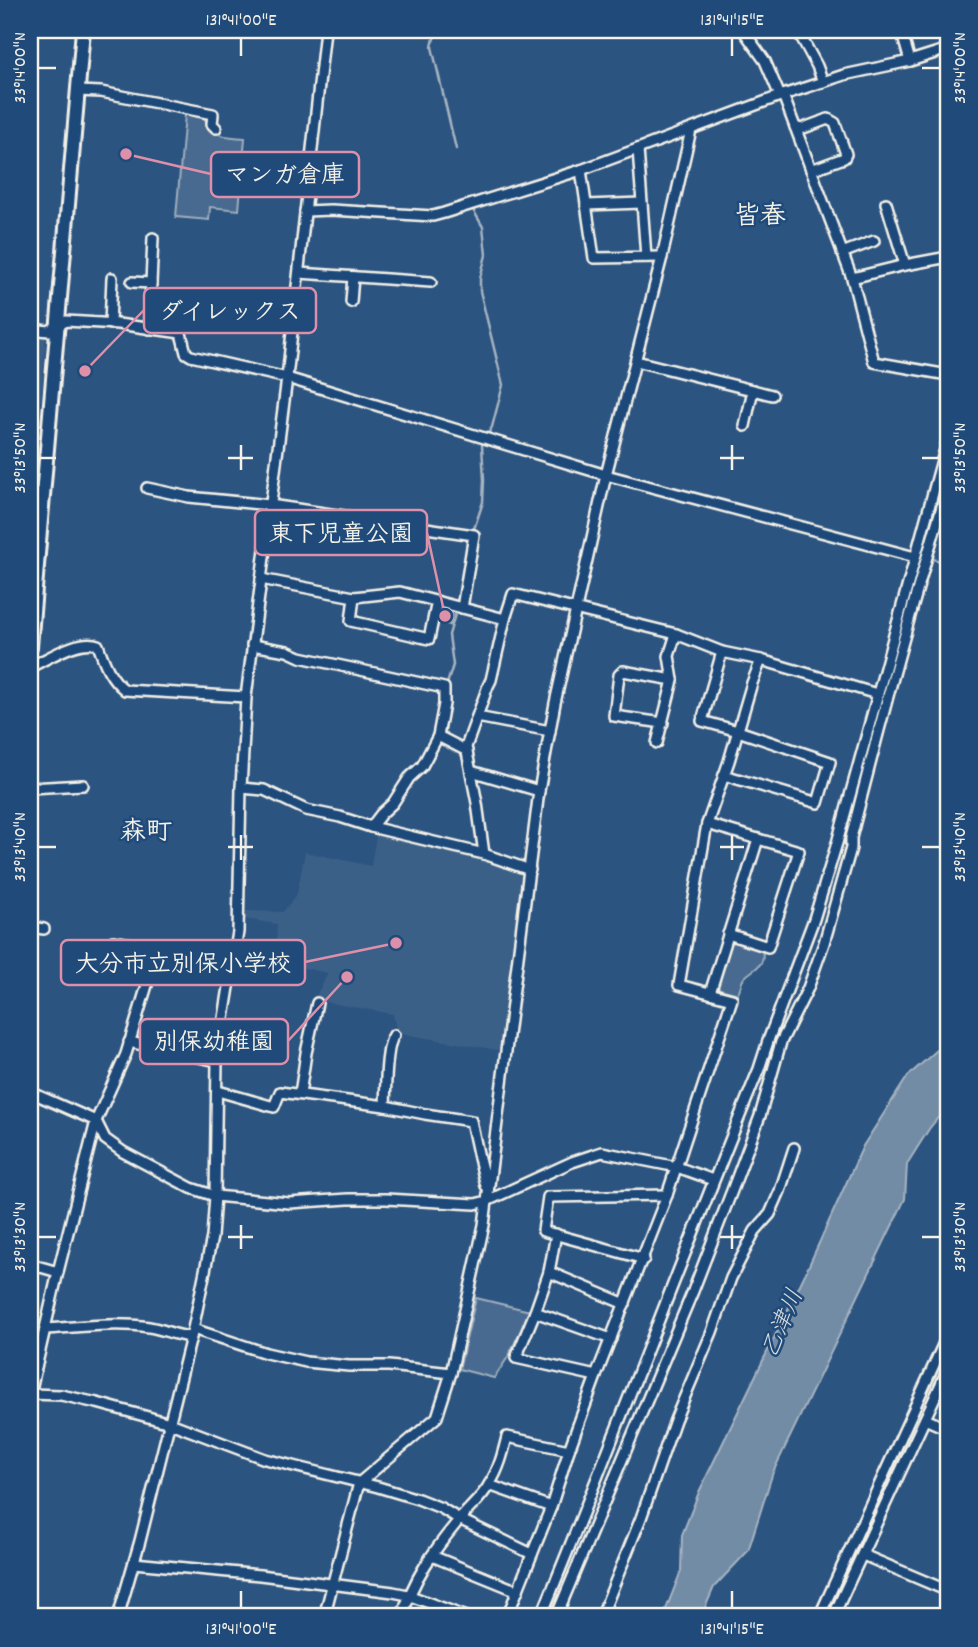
<svg xmlns="http://www.w3.org/2000/svg" width="978" height="1647" font-family="Dekko,'Klee One',sans-serif">
  <style>
    .built { fill: #3b6088 }
    .green { fill: #496b90; stroke: #9eaebc; stroke-width: 2 }
    .water { fill: #738ca6; stroke: #a7b4c0; stroke-width: 2 }
    .lines { fill: none; stroke-linecap: round; stroke-linejoin: round }
    .stream { stroke: #a7b4c0; stroke-width: 2.5 }
    .minor-casing { stroke: #f4f1e8; stroke-width: 14 }
    .major-casing { stroke: #f4f1e8; stroke-width: 18 }
    .minor { stroke: #1f4a7a; stroke-width: 9 }
    .major { stroke: #1f4a7a; stroke-width: 12 }
    .ticks { fill: none; stroke: #f4f1e8; stroke-width: 2.5 }
    .labels { text-anchor: middle; dominant-baseline: central; stroke-width: 5; stroke-linejoin: round; paint-order: stroke }
    .water-label { font-size: 24px; font-style: italic; fill: #dadddb; stroke: #1f4a7a }
    .quarter-label { font-size: 26px; font-weight: bold; fill: #f4f1e8; stroke: #1f4a7a }
    .leader { fill: none; stroke: #de8fa9; stroke-width: 2.5 }
    .callout-dot { fill: #de8fa9; stroke: #1f4a7a; stroke-width: 2.5 }
    .callout { fill: #1f4a7a; stroke: #de8fa9; stroke-width: 2.5 }
    .callout-label { font-size: 24px; text-anchor: middle; font-weight: bold; fill: #f4f1e8 }
    .neatline { fill: none; stroke: #f4f1e8; stroke-width: 2.5 }
    .ticks-label { font-size: 18px; text-anchor: middle; fill: #f4f1e8 }
  </style>
  <rect width="100%" height="100%" fill="#2c5481"/>
  <filter id="ink" filterUnits="userSpaceOnUse"><feTurbulence type="fractalNoise" baseFrequency=".0143" numOctaves="2"/><feDisplacementMap in="SourceGraphic" scale="14" xChannelSelector="R" yChannelSelector="G"/><feConvolveMatrix kernelMatrix="1 2 1 2 8 2 1 2 1" color-interpolation-filters="sRGB"/></filter>
  <g filter="url(#ink)">
    <!-- built -->
    <g class="built">
      <polygon points="30,334 46,336 36,458 30,458"/>
      <polygon points="377,830 491,858 523,870 526,875 503,1049 498,1050 397,1033 393,1014 314,1000 328,973 275,962 277,924 244,919 244,911 283,912 297,894 305,852 371,866"/>
    </g>
    <!-- green -->
    <g class="green">
      <path d="M185,114L203,116C214,138 222,136 245,138L239,210L210,207L209,220L176,217Z"/>
      <polygon points="443,608 453,610 450,625 437,622 440,610"/>
      <path d="M734,941L762,949C766,967 755,967 745,977C741,981 740,989 738,994L720,989L716,985L729,944Z"/>
      <polygon points="476,1298 530,1311 508,1357 494,1378 459,1369"/>
    </g>
    <!-- water -->
    <polygon class="water" points="948,1038 948,1105 929,1129 907,1164 905,1199 773,1472 748,1551 714,1587 701,1617 663,1617 681,1571 682,1535 699,1492 806,1272 863,1146 908,1076 946,1042"/>
    <g class="lines">
      <!-- stream -->
      <g class="stream">
        <polyline points="439,30 434,38 432,47 456,149"/>
        <polyline points="472,208 483,227 486,255 480,278 480,291 503,385 492,427 482,445 484,480 483,502 474,529"/>
        <polyline points="929,558 948,563"/>
        <polyline points="447,684 453,665 449,635 456,611"/>
      </g>
      <defs>
        <g id="minor">
          <polyline points="743,30 765,61 780,96"/>
          <polyline points="901,30 910,61"/>
          <polyline points="947,30 948,34"/>
          <polyline points="799,33 817,66 823,82"/>
          <polyline points="77,91 101,92 213,114 212,124 216,128"/>
          <polyline points="783,95 852,278 874,362 948,375"/>
          <polyline points="795,127 801,129 828,119 835,123 846,154 844,158 811,170"/>
          <polyline points="638,149 646,257"/>
          <polyline points="581,170 594,258 662,257"/>
          <polyline points="886,203 905,265"/>
          <polyline points="586,205 642,203"/>
          <polyline points="305,211 331,210 433,216 444,213 581,170 780,96 844,75 910,61 948,49"/>
          <polyline points="842,253 874,241"/>
          <polyline points="299,273 431,282"/>
          <polyline points="852,278 905,265 948,257"/>
          <polyline points="132,282 151,283"/>
          <polyline points="351,302 353,277"/>
          <polyline points="110,324 112,278"/>
          <polyline points="30,329 49,331 66,321 118,324 181,333 186,353 191,356 287,378 606,475 915,557"/>
          <polyline points="149,329 153,238"/>
          <polyline points="636,361 772,395"/>
          <polyline points="745,426 753,390"/>
          <polyline points="147,488 189,497 270,505 474,535 462,608"/>
          <polyline points="261,579 354,597 400,592 505,619 513,594 676,634 722,652 761,660 877,694"/>
          <polyline points="354,597 351,621 429,639 437,601"/>
          <polyline points="252,645 287,651 300,657 444,688 444,704 438,736 467,751"/>
          <polyline points="722,652 702,721 738,731 830,762 818,803 724,775"/>
          <path d="M30,667C48,659 78,638 98,645C104,662 110,679 125,690L246,697"/>
          <polyline points="477,717 550,731"/>
          <polyline points="663,723 614,716 619,675 623,671 673,680"/>
          <polyline points="657,743 673,680 669,656 676,634"/>
          <polyline points="471,771 539,791"/>
          <polyline points="30,788 83,785"/>
          <polyline points="241,788 264,790 306,810 340,817 371,827 484,854 530,870"/>
          <polyline points="707,824 799,851 768,947 728,934"/>
          <polyline points="371,827 381,814 393,803 409,778 422,766 438,736"/>
          <polyline points="484,854 477,803 466,747 488,686 491,680 505,619"/>
          <polyline points="30,927 44,929"/>
          <polyline points="710,993 758,839"/>
          <polyline points="129,1042 217,1061"/>
          <polyline points="218,1091 274,1107 280,1092 385,1106 425,1114 471,1121 479,1158 486,1186"/>
          <polyline points="30,1092 96,1121 105,1139 123,1152 191,1188 215,1196 289,1203 348,1199 386,1199 475,1204 487,1201 572,1162 602,1152 677,1167 713,1180"/>
          <polyline points="300,1094 306,1053 317,1003"/>
          <path d="M385,1106C386,1089 385,1047 394,1035"/>
          <polyline points="556,1234 549,1272 535,1312 516,1358 596,1376"/>
          <polyline points="644,1259 543,1231 548,1197 667,1195"/>
          <polyline points="30,1264 58,1272"/>
          <polyline points="549,1272 625,1304"/>
          <polyline points="535,1312 611,1339"/>
          <path d="M45,1329C78,1327 116,1322 149,1327C163,1329 176,1336 191,1337"/>
          <polyline points="193,1329 266,1353 306,1362 349,1366 389,1366 451,1373"/>
          <polyline points="30,1394 61,1395 97,1403 170,1423 265,1459 378,1487 418,1499 441,1508 459,1519 532,1554"/>
          <polyline points="30,1394 58,1272 96,1121 126,1054 148,982 143,946 113,941"/>
          <polyline points="925,1419 948,1429"/>
          <polyline points="489,1485 551,1507"/>
          <polyline points="863,1555 948,1591"/>
          <polyline points="432,1556 518,1591"/>
          <polyline points="134,1563 260,1575 393,1592 408,1595 467,1617"/>
          <polyline points="118,1617 140,1541 193,1329 212,1237 215,1196 217,1061 238,932 241,788 246,697 287,378 325,30"/>
          <polyline points="324,1617 359,1483 437,1417 451,1373 484,1225 539,791 555,703 606,475 662,257 691,130"/>
          <path d="M402,1617C413,1579 434,1550 459,1520C469,1508 483,1497 490,1483C499,1469 503,1453 507,1437L569,1450"/>
          <polyline points="507,1617 551,1507 569,1450 596,1376 667,1195 732,999 679,985 707,824 729,761 752,683 761,660"/>
          <path d="M541,1617C616,1435 684,1251 759,1069L769,1038L814,919L837,843L948,438"/>
          <path d="M556,1617L693,1291L733,1188L760,1116L781,1042L808,988L824,943L851,848V838C881,720 912,603 948,487"/>
          <polyline points="601,1617 641,1518 675,1420 712,1332 731,1278 755,1231 770,1214 780,1191 794,1148"/>
          <polyline points="819,1617 948,1334"/>
          <polyline points="833,1617 948,1369"/>
        </g>
        <polyline id="major" points="30,647 83,30"/>
      </defs>
      <!-- minor casing -->
      <use href="#minor" class="minor-casing"/>
      <!-- major casing -->
      <use href="#major" class="major-casing"/>
      <!-- minor -->
      <use href="#minor" class="minor"/>
      <!-- major -->
      <use href="#major" class="major"/>
    </g>
  </g>
  <!-- ticks -->
  <path class="ticks" d="M241,38V56M732,38V56M38,68H56M922,68H940M241,445V470M732,445V470M38,458H56M228,458H253M720,458H744M922,458H940M241,835V860M732,835V860M38,847H56M228,847H253M720,847H744M922,847H940M241,1225V1249M732,1225V1249M38,1237H56M228,1237H253M720,1237H744M922,1237H940M241,1591V1608M732,1591V1608"/>
  <g class="labels">
    <!-- water labels -->
    <g class="water-label">
      <text transform="translate(784 1324) rotate(-67)">乙津川</text>
    </g>
    <!-- quarter labels -->
    <g class="quarter-label">
      <text x="760" y="217">皆春</text>
      <text x="146" y="833">森町</text>
    </g>
  </g>
  <!-- callouts -->
  <path class="leader" d="M126 154L211 174M85 371L144 310M445 616L427 533M396 943L305 962M347 977L288 1041"/>
  <g class="callout-dot">
    <circle cx="126" cy="154" r="7"/>
    <circle cx="85" cy="371" r="7"/>
    <circle cx="445" cy="616" r="7"/>
    <circle cx="396" cy="943" r="7"/>
    <circle cx="347" cy="977" r="7"/>
  </g>
  <g class="callout">
    <rect x="211" y="152" width="148" height="45" rx="7"/>
    <rect x="144" y="288" width="172" height="45" rx="7"/>
    <rect x="255" y="510" width="172" height="45" rx="7"/>
    <rect x="61" y="940" width="244" height="45" rx="7"/>
    <rect x="140" y="1019" width="148" height="45" rx="7"/>
  </g>
  <g class="callout-label">
    <text x="285" y="182">マンガ倉庫</text>
    <text x="230" y="319">ダイレックス</text>
    <text x="341" y="541">東下児童公園</text>
    <text x="183" y="971">大分市立別保小学校</text>
    <text x="214" y="1049">別保幼稚園</text>
  </g>
  <!-- margin -->
  <rect width="978" height="1647" fill="none" stroke="#1f4a7a" stroke-width="77"/>
  <rect x="38" y="38" width="902" height="1570" class="neatline"/>
  <g class="ticks-label">
    <text x="241" y="25">131°41'00"E</text>
    <text x="732" y="25">131°41'15"E</text>
    <text transform="translate(19 68) rotate(-90)" y="6">33°14'00"N</text>
    <text transform="translate(959 68) rotate(-90)" y="6">33°14'00"N</text>
    <text transform="translate(19 458) rotate(-90)" y="6">33°13'50"N</text>
    <text transform="translate(959 458) rotate(-90)" y="6">33°13'50"N</text>
    <text transform="translate(19 847) rotate(-90)" y="6">33°13'40"N</text>
    <text transform="translate(959 847) rotate(-90)" y="6">33°13'40"N</text>
    <text transform="translate(19 1237) rotate(-90)" y="6">33°13'30"N</text>
    <text transform="translate(959 1237) rotate(-90)" y="6">33°13'30"N</text>
    <text x="241" y="1634">131°41'00"E</text>
    <text x="732" y="1634">131°41'15"E</text>
  </g>
</svg>
